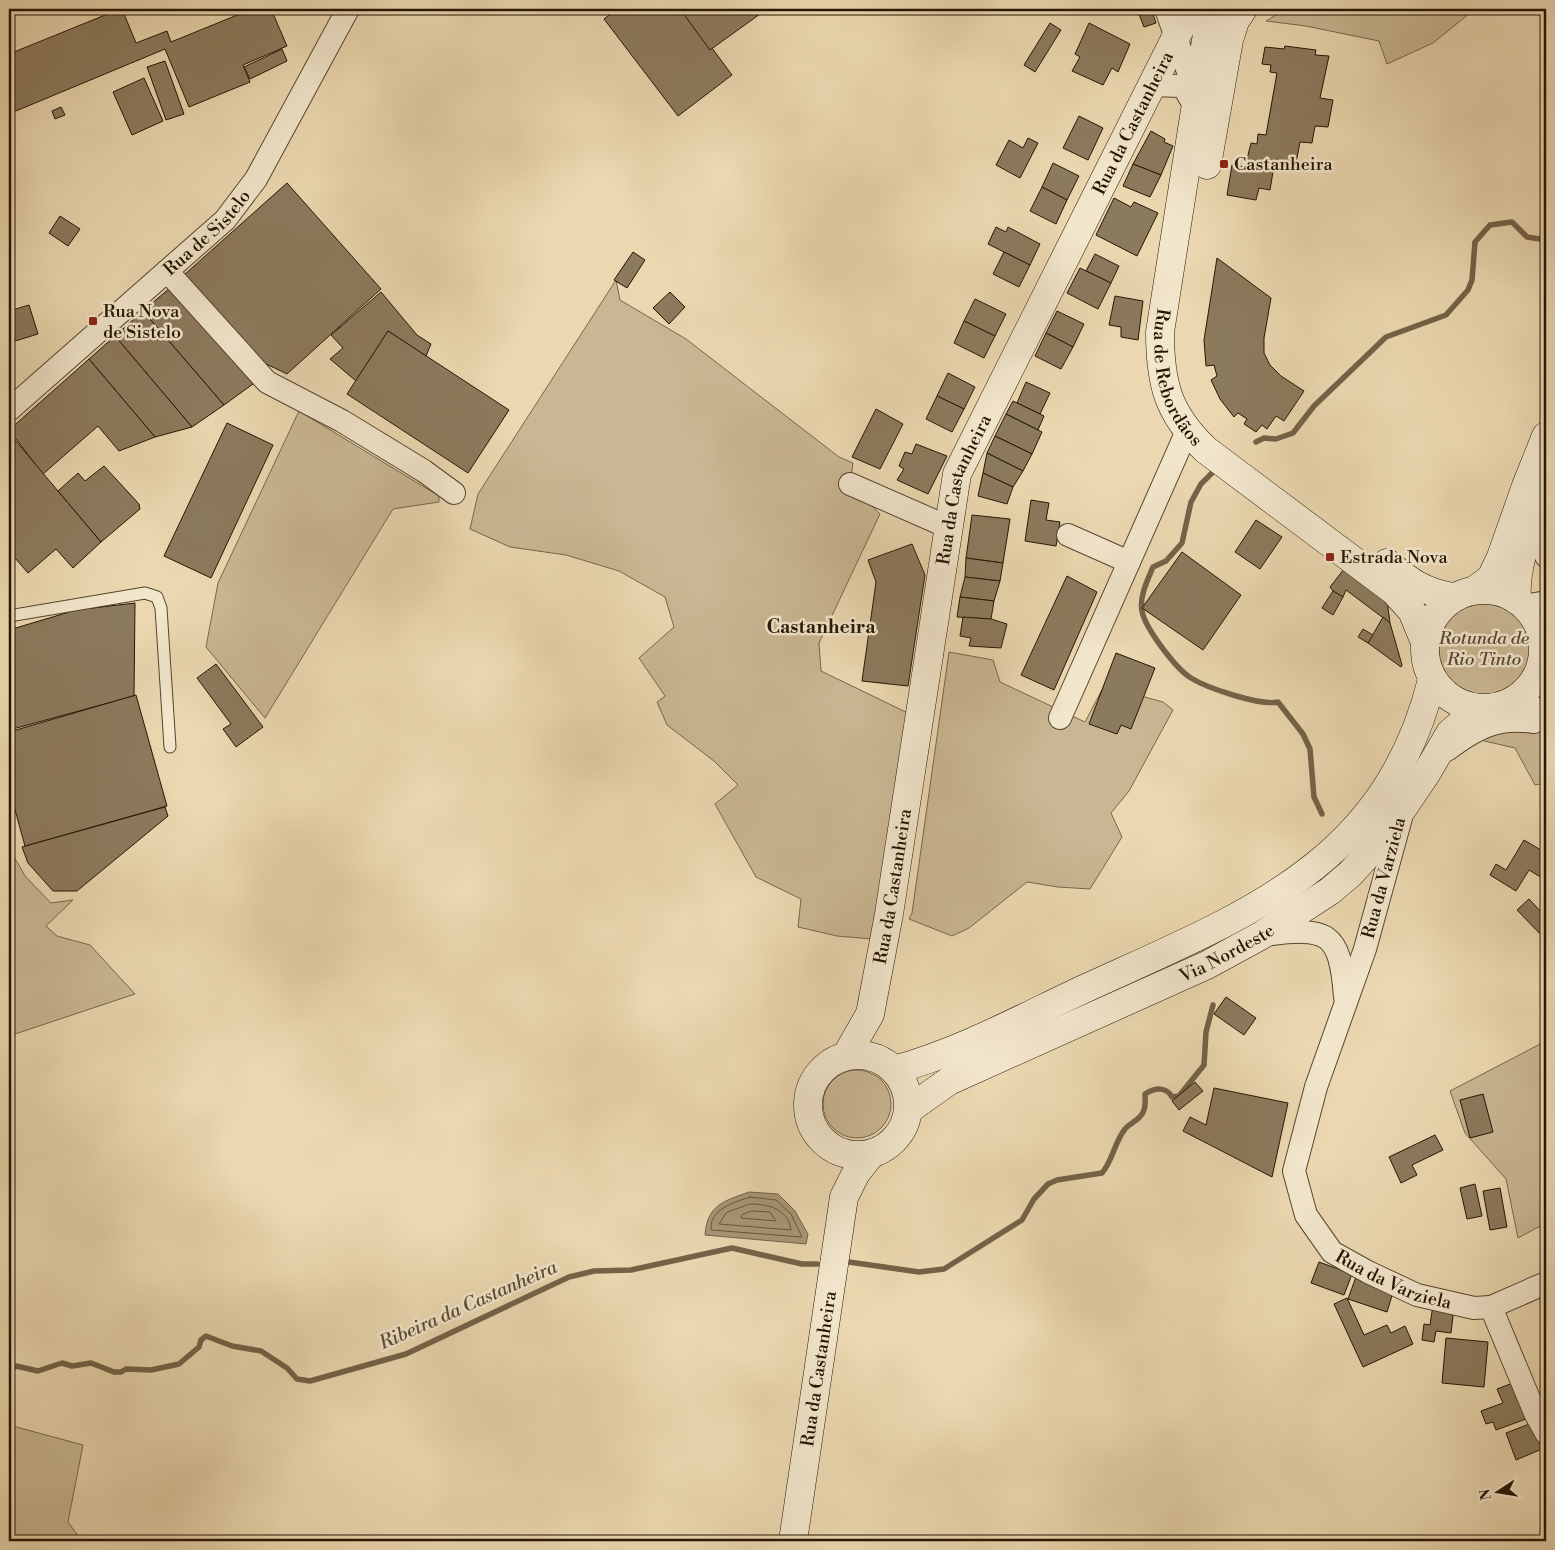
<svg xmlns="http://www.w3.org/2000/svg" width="1555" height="1550" font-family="'Libre Bodoni',serif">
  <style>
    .green { fill: #c9b793; stroke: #77664c }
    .water { fill: #a89676; stroke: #746248 }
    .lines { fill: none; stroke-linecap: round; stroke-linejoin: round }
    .shore { stroke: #66563d; stroke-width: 1 }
    .stream { stroke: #746248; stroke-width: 5.5 }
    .building { fill: #8c7a5d; stroke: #251504 }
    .lane-casing { stroke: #56462f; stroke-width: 13 }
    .street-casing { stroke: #56462f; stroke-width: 24 }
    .secondary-casing { stroke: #251504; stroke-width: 29 }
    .lane { stroke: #f2e6cc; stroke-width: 11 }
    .street { stroke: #f2e6cc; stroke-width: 22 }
    .secondary { stroke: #f2e6cc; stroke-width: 28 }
    .poi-dot { fill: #8f2418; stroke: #f2e6cc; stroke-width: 2 }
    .labels { text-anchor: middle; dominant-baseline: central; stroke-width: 5; stroke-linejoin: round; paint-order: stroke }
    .street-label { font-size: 18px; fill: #251504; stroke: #f2e6cc }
    .poi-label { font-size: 18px; fill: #251504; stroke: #f2e6cc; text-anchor: start }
    .park-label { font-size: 18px; font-style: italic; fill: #56462f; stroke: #f2e6cc }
    .neighbourhood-label { font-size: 19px; font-weight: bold; fill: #251504; stroke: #f2e6cc }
    .water-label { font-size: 19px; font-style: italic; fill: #594932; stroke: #f2e6cc }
  </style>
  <rect width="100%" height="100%" fill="#ebd8b0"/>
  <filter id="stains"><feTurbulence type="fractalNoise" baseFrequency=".004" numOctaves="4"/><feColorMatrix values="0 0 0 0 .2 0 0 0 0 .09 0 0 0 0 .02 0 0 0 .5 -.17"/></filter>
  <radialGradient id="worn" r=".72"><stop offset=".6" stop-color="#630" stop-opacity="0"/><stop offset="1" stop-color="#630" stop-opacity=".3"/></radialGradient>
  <!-- green -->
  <g class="green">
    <polygon points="1286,9 1475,9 1433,43 1387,64 1379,41 1306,26 1266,21"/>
    <polygon points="616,280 620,300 686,339 839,457 853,463 850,484 880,514 819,643 821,671 910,714 872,939 837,936 798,927 801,899 756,877 715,804 738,785 714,761 667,725 657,702 665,696 639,658 674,627 665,597 619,571 566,555 510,547 470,529 478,494"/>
    <polygon points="299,411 439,496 439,502 393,509 265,718 206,647 218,583"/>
    <circle cx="1484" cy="648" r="48"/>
    <polygon points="949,652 993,660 1000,682 1085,722 1104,686 1163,702 1173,710 1129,791 1111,813 1122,837 1090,889 1058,887 1027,882 969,928 952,936 909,919 912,913"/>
    <polygon points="1524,729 1546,732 1546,783 1535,785 1515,748 1480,740 1487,734"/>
    <polygon points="9,848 25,876 51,903 73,900 46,926 57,936 90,945 135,994 9,1036"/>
    <polygon points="1546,1041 1546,1223 1518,1238 1506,1179 1465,1133 1450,1091"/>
    <circle cx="857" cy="1104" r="34"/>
    <polygon points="9,1425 83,1445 68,1522 82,1541 9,1541"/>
  </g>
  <!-- water -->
  <path class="water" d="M749,1192L778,1194L795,1211L808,1234L806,1244L705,1235C707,1205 724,1201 749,1192Z"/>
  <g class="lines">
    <!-- shore -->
    <g class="shore">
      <path d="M750,1197L776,1200L791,1214L802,1237L711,1230C709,1209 735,1202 750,1197Z"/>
      <path d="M750,1204C769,1204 788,1209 791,1230L719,1224L726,1213Z"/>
      <polygon points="752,1211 770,1212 776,1221 741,1218 742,1215"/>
    </g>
    <!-- stream -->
    <g class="stream">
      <polyline points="1256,442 1264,438 1276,439 1293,433 1314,406 1386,337 1446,315 1468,290 1472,280 1475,242 1490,225 1512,222 1527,237 1546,240"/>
      <path d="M1213,472L1201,484L1191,502L1182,543L1166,561L1153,567C1148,579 1139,597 1142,611C1145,628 1176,669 1191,678C1207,688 1260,706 1278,702L1303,734L1310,749L1314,797L1322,814"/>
      <path d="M849,1262L919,1272L944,1269L1022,1220L1034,1199L1048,1184L1057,1180L1102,1173C1113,1160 1114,1143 1125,1129C1131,1122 1141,1120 1144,1110C1146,1105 1145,1099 1145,1094C1155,1088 1166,1086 1172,1097L1179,1096L1204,1065L1206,1032L1213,1005"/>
      <polyline points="9,1370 16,1366 38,1371 62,1363 72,1366 91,1363 114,1372 121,1372 126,1369 151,1370 179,1364 199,1347 201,1340 206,1336 232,1346 261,1351 287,1368 297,1379 310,1381 406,1354 569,1277 594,1271 631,1270 732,1248 802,1264 817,1264"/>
    </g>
  </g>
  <!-- building -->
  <g class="building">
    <polygon points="120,9 122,9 136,43 167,31 171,42 252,9 271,9 287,46 243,65 250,82 189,107 165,49 11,113 9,107 9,54"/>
    <polygon points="617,9 683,9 732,75 678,116 604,19"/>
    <polygon points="680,9 767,9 710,50"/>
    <polygon points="1137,9 1151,9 1156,23 1144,27"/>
    <polygon points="1050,23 1061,30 1035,72 1024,65"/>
    <polygon points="1089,23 1130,44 1118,72 1112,68 1103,85 1072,71 1080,57 1075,54"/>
    <polygon points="1285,46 1316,50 1315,55 1329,56 1320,98 1333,100 1328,127 1315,126 1312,143 1300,142 1296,163 1275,160 1270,190 1259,188 1256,200 1227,195 1232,165 1245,167 1251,143 1257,144 1258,134 1266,135 1277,73 1270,72 1271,65 1262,64 1265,47 1284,49"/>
    <polygon points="282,49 287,61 250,79 244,67"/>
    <polygon points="165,61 184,114 166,120 147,67"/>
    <polygon points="144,78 163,121 132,135 113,92"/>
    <polygon points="61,107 65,115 55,119 52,111"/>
    <polygon points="1079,116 1103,128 1088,160 1063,148"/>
    <polygon points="1151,131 1165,139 1164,142 1173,146 1161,175 1133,164"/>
    <polygon points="1028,138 1038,143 1020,178 996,165 1009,140 1023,148"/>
    <polygon points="1053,163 1079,176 1067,200 1042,187"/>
    <polygon points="1133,164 1161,175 1150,197 1123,186"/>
    <polygon points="287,183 381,289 287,374 258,360 184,275"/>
    <polygon points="1042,187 1067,200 1056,224 1030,211"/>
    <polygon points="1114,198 1131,207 1134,202 1158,213 1137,256 1096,235"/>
    <polygon points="60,216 80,229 68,246 49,233"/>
    <polygon points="996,227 1006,232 1008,227 1040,244 1030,265 988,244"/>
    <polygon points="633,252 645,260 627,288 614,280"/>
    <polygon points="1004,252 1030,265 1019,287 993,274"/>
    <polygon points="1095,254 1119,266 1111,283 1086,271"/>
    <polygon points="1217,258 1271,298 1264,338 1264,353 1270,365 1281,376 1304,391 1284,421 1276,416 1267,429 1262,425 1256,432 1244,424 1247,419 1238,413 1234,417 1220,399 1211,380 1217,376 1214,365 1206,366 1204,340"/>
    <polygon points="1080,268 1111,283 1098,309 1067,293"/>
    <polygon points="171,287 253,384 224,405 143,311"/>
    <polygon points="381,292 417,335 431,344 426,356 388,331 356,381 330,359 343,348 331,335"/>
    <polygon points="670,292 685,307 669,324 653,308"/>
    <polygon points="1115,296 1143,301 1138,340 1121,337 1121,327 1109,325"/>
    <polygon points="975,299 1006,314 995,336 964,321"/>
    <polygon points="29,305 38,334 12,342 9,330 9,311"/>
    <polygon points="143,311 224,405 192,427 115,336"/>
    <polygon points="1057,311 1084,324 1073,347 1046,333"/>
    <polygon points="964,321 995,336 984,358 954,343"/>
    <polygon points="388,331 509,410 468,473 347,394"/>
    <polygon points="1046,333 1073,347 1061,369 1035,356"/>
    <polygon points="115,336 192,427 155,437 89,359"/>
    <polygon points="89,359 155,437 119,451 98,426 43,474 9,430"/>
    <polygon points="948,373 975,387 964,409 937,396"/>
    <polygon points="1026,382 1050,393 1040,414 1017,403"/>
    <polygon points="937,396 964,409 952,432 926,419"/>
    <polygon points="1013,401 1044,416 1038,430 1006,414"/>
    <polygon points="876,409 903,424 880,469 852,457"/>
    <polygon points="1006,414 1042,432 1032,454 995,436"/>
    <polygon points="227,423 273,445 211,578 164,556"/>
    <polygon points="9,433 101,542 73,568 56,549 28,573 9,551"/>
    <polygon points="995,436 1032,454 1023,471 987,453"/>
    <polygon points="916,444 947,456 928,494 897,480 904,469 899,466 905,452 912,454"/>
    <polygon points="987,453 1023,471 1013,487 983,473"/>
    <polygon points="104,466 139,504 140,509 101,542 58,491 78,473 85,481"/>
    <polygon points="983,473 1013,487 1007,504 978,496"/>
    <polygon points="1031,500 1049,503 1046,520 1060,522 1056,546 1025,541"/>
    <polygon points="972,515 1010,519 1003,563 966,558"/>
    <polygon points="1256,520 1282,537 1260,569 1235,552"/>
    <polygon points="912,544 925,575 908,686 862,681 876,582 868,560"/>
    <polygon points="1182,552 1241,595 1203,650 1142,608"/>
    <polygon points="966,558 1003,563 1000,581 965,577"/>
    <polygon points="1344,569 1387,600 1390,623 1346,590 1343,597 1333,591 1330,587"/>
    <polygon points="1067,576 1097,592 1054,690 1021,675"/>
    <polygon points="965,577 1000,581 994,601 960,597"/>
    <polygon points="1333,591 1343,597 1333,615 1322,608"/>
    <polygon points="960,597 994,601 991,619 957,617"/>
    <polygon points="135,603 134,696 9,730 9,630 76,610"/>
    <polygon points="963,617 991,619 1007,624 1001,648 969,646 971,638 960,636"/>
    <polygon points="1383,617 1390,623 1402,665 1401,667 1368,643"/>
    <polygon points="1363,629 1373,635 1368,643 1358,637"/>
    <polygon points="1116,653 1155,668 1131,729 1121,725 1117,734 1089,724"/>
    <polygon points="216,664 263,727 236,747 223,729 231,724 197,678"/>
    <polygon points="136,695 167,806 25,846 9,788 9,732"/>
    <polygon points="165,807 168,816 77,891 53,891 28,863 22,847"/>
    <polygon points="1524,840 1546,853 1546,872 1542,878 1529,870 1516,891 1490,875 1496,864 1506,870"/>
    <polygon points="1529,899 1546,917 1546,940 1517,910"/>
    <polygon points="1226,997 1256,1018 1244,1035 1214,1014"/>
    <polygon points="1195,1082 1203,1091 1179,1110 1172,1101"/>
    <polygon points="1214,1088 1288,1103 1272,1177 1183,1131 1190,1117 1206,1125"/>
    <polygon points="1483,1094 1493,1132 1470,1138 1460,1100"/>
    <polygon points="1435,1135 1443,1150 1412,1165 1417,1175 1401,1183 1389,1157"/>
    <polygon points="1475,1184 1482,1216 1467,1219 1460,1188"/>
    <polygon points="1500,1188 1507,1227 1490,1230 1483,1191"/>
    <polygon points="1319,1262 1352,1274 1344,1295 1311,1283"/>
    <polygon points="1356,1277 1394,1289 1387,1312 1348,1299"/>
    <polygon points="1347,1298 1364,1335 1387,1325 1391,1333 1405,1326 1413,1344 1363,1367 1334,1304"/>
    <polygon points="1433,1305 1454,1308 1451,1333 1436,1331 1434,1342 1422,1340 1424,1324 1430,1325"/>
    <polygon points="1446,1338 1488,1342 1484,1387 1442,1383"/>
    <polygon points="1513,1383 1526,1419 1496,1430 1493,1422 1486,1424 1481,1411 1503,1403 1497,1389"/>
    <polygon points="1532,1423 1542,1449 1516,1460 1506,1433"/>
  </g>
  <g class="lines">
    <defs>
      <polyline id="lane" points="9,616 145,593 157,597 161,608 170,747"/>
      <g id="street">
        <polyline points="1166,9 1198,100"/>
        <polyline points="1150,85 1181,86 1186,91 1195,107"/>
        <polyline points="167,271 267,382 342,421 424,471 454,493"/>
        <path id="s1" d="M9,410L225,220L256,179L348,9"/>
        <polyline points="850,484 948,527"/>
        <polyline points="1536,516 1537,530 1546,556"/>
        <polyline points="1068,535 1129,562"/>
        <polyline points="1525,606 1546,602"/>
        <polyline points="1543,642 1546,637"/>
        <polyline points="1060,718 1187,431"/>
        <path d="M1447,750C1476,728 1496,717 1534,722"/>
        <path id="s2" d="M1401,818L1365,949L1316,1087L1294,1171L1306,1215L1332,1252L1368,1272L1417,1295L1474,1308L1491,1307L1535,1413L1546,1433"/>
        <path d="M1264,935C1327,927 1340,930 1345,997"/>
        <polyline points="1491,1307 1546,1283"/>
      </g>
      <g id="secondary">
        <path id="s3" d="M1211,9L1160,332C1160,384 1168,414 1206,450L1394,591L1412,611L1424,640"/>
        <polyline points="1207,165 1229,40 1235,21 1243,9"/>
        <path d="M1387,563C1410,582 1423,592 1453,597"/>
        <circle cx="1484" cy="649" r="59"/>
        <polyline points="1475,590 1491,578 1501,557 1526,486 1546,436"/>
        <path d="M1517,600C1514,561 1533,525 1546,489"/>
        <polyline points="1503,706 1546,713"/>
        <circle cx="858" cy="1105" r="50"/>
        <path id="s4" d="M846,1056L870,1014L889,914L957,474L1190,9"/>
        <path d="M894,1070C960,1052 1022,1018 1084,989C1243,916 1385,867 1432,680"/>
        <path id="s5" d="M908,1110L949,1081L1207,965L1262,935L1330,891L1350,874L1381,840L1426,774L1450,733L1477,710"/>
        <path id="s6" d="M793,1541L844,1197L856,1173L871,1154"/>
      </g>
    </defs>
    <!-- lane casing -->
    <use href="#lane" class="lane-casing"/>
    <!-- street casing -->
    <use href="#street" class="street-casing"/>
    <!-- secondary casing -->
    <use href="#secondary" class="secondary-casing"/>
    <!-- lane -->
    <use href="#lane" class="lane"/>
    <!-- street -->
    <use href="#street" class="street"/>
    <!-- secondary -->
    <use href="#secondary" class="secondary"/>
  </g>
  <!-- markers -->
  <g class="poi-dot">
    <rect x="1219" y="159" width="10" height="10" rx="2.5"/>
    <rect x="88" y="316" width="10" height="10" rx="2.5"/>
    <rect x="1325" y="552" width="10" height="10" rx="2.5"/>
  </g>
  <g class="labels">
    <!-- street labels -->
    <g class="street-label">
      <text stroke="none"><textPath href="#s4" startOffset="988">Rua da Castanheira</textPath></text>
      <text stroke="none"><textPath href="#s1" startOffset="266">Rua de Sistelo</textPath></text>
      <text stroke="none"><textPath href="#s3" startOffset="376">Rua de Rebordãos</textPath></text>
      <text stroke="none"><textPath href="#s4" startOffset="582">Rua da Castanheira</textPath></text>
      <text transform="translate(1384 878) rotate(-75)">Rua da Varziela</text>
      <text stroke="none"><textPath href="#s4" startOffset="178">Rua da Castanheira</textPath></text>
      <text stroke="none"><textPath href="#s5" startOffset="356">Via Nordeste</textPath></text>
      <text stroke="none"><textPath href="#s2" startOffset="528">Rua da Varziela</textPath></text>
      <text stroke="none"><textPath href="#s6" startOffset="174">Rua da Castanheira</textPath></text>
    </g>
    <!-- poi labels -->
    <g class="poi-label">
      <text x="1234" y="164">Castanheira</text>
      <text x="103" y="311">Rua Nova<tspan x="103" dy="21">de Sistelo</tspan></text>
      <text x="1340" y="557">Estrada Nova</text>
    </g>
    <!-- park labels -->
    <g class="park-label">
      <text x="1484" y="638">Rotunda de<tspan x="1484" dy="21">Rio Tinto</tspan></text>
    </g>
    <!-- neighbourhood labels -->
    <g class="neighbourhood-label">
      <text x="821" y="627">Castanheira</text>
    </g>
    <!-- water labels -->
    <g class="water-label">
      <text transform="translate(468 1305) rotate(-24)">Ribeira da Castanheira</text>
    </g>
  </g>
  <!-- margin -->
  <rect width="1555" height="1550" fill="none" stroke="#ebd8b0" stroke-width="30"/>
  <rect x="10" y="10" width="1535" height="1530" fill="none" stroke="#251504" stroke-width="2.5"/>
  <rect x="15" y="15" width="1525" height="1520" fill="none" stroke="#251504"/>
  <!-- north arrow -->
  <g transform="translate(1498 1492) rotate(258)" stroke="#f2e6cc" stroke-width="4" paint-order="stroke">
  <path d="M0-4L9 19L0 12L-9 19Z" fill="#251504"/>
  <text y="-8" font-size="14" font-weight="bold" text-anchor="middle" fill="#251504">N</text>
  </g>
  <rect width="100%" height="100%" filter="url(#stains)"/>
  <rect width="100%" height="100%" fill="url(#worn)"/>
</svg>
